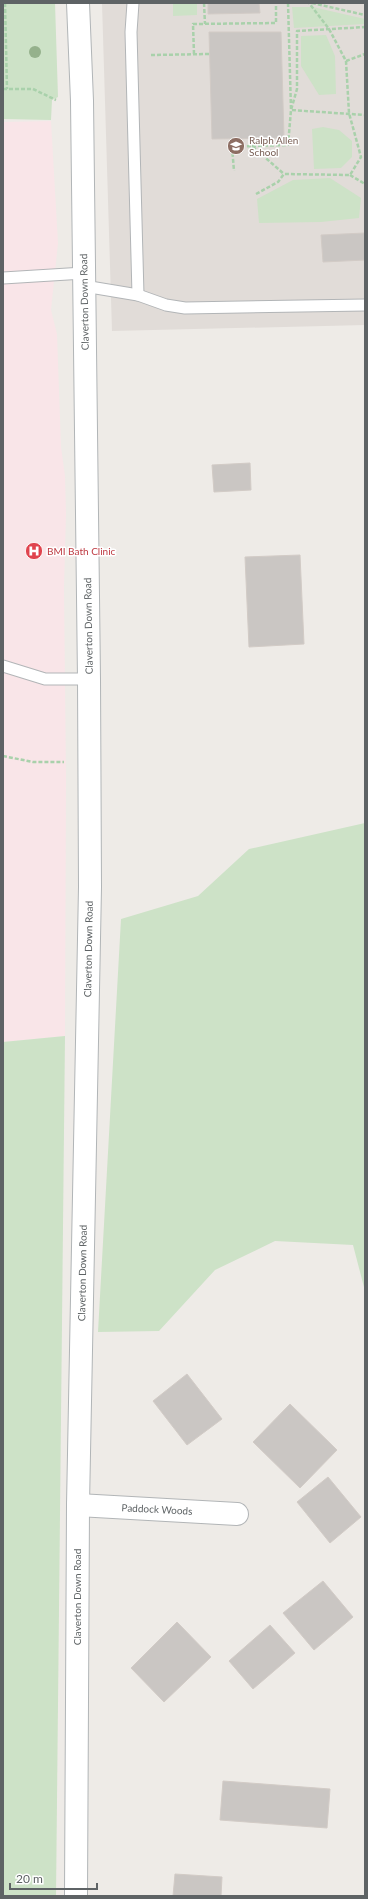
<svg xmlns="http://www.w3.org/2000/svg" width="368" height="1899" font-family="Lato,sans-serif">
  <style>
    .education { fill: #e1dcd8 }
    .medical { fill: #f9e5e8 }
    .green { fill: #cde2c7 }
    .building { fill: #cac6c3; stroke: #d2cbc6 }
    .lines { fill: none; stroke-linecap: round; stroke-linejoin: round }
    .lane-casing { stroke: #b2b5b7; stroke-width: 13 }
    .street-casing { stroke: #b2b5b7; stroke-width: 24 }
    .secondary-casing { stroke: #b1b5b7; stroke-width: 24 }
    .path { stroke: #a9d1ab; stroke-width: 2.5; stroke-dasharray: 4 2; stroke-linecap: butt }
    .lane { stroke: #fff; stroke-width: 11 }
    .street { stroke: #fff; stroke-width: 22 }
    .secondary { stroke: #fff; stroke-width: 22 }
    .tree { fill: #95b18c }
    .labels { text-anchor: middle; dominant-baseline: central; stroke-width: 3; stroke-linejoin: round; paint-order: stroke }
    .education-label { font-size: 10px; fill: #785e54; stroke: #fff; text-anchor: start }
    .street-label { font-size: 10px; fill: #5e6365; stroke: #fff }
    .health-label { font-size: 10px; fill: #be3a42; stroke: #fff; text-anchor: start }
  </style>
  <rect width="100%" height="100%" fill="#eeebe7"/>
  <!-- education -->
  <polygon class="education" points="102,3 365,3 365,325 112,331"/>
  <!-- medical -->
  <polygon class="medical" points="51,121 58,243 51,310 57,334 61,447 65,476 66,514 64,587 66,777 65,1036 3,1042 3,122"/>
  <!-- green -->
  <g class="green">
    <polygon points="3,3 55,3 58,97 52,100 51,120 3,119"/>
    <polygon points="173,3 197,3 197,15 173,16"/>
    <polygon points="292,7 313,7 365,19 365,24 294,28"/>
    <polygon points="326,35 335,56 336,94 319,95 301,66 301,36"/>
    <polygon points="323,127 339,130 352,141 352,157 341,168 314,169 312,129"/>
    <polygon points="330,178 361,198 359,218 321,222 259,223 257,199 293,180"/>
    <polygon points="365,823 365,1291 353,1245 275,1241 215,1270 159,1331 98,1332 121,919 198,896 249,849"/>
    <polygon points="65,1036 56,1896 3,1896 3,1042"/>
  </g>
  <!-- building -->
  <g class="building">
    <polygon points="208,3 259,3 260,13 208,14"/>
    <polygon points="209,32 281,32 284,138 212,139"/>
    <polygon points="365,233 365,260 323,262 321,235"/>
    <polygon points="250,463 251,490 214,492 212,465"/>
    <polygon points="300,555 304,644 249,647 245,557"/>
    <polygon points="187,1374 222,1419 187,1445 153,1401"/>
    <polygon points="290,1404 337,1450 300,1488 253,1442"/>
    <polygon points="328,1477 361,1517 330,1543 297,1502"/>
    <polygon points="323,1581 353,1617 314,1650 283,1613"/>
    <polygon points="177,1622 211,1657 164,1702 131,1668"/>
    <polygon points="270,1625 295,1653 253,1689 229,1661"/>
    <polygon points="223,1781 330,1789 327,1828 220,1820"/>
    <polygon points="175,1874 222,1877 221,1896 173,1896"/>
  </g>
  <g class="lines">
    <defs>
      <g id="lane">
        <polyline points="133,3 131,32 138,295"/>
        <polyline points="3,278 84,273"/>
        <polyline points="84,286 138,295 166,305 185,308 365,305"/>
        <polyline points="3,666 45,679 89,679"/>
      </g>
      <polyline id="street" points="78,1505 237,1514"/>
      <polyline id="secondary" points="76,1896 78,1505 90,887 89,679 82,101 78,3"/>
    </defs>
    <!-- lane casing -->
    <use href="#lane" class="lane-casing"/>
    <!-- street casing -->
    <use href="#street" class="street-casing"/>
    <!-- secondary casing -->
    <use href="#secondary" class="secondary-casing"/>
    <!-- path -->
    <g class="path">
      <polyline points="5,3 7,89"/>
      <polyline points="204,3 205,24"/>
      <polyline points="288,3 291,110 365,115"/>
      <polyline points="312,3 365,15"/>
      <polyline points="194,54 193,24 276,23 276,3"/>
      <polyline points="151,55 210,54"/>
      <polyline points="346,61 365,54"/>
      <polyline points="3,89 33,89 56,100"/>
      <polyline points="233,138 232,147 252,146 284,174"/>
      <polyline points="252,146 288,145 291,110 297,89 297,31 365,27"/>
      <polyline points="232,147 234,171"/>
      <polyline points="350,175 365,184"/>
      <polyline points="256,194 278,182 284,174 350,175 361,157 349,113 346,61 329,29 309,3"/>
      <polyline points="3,756 33,762 64,762"/>
    </g>
    <!-- lane -->
    <use href="#lane" class="lane"/>
    <!-- street -->
    <use href="#street" class="street"/>
    <!-- secondary -->
    <use href="#secondary" class="secondary"/>
  </g>
  <!-- trees -->
  <circle class="tree" cx="35" cy="52" r="6"/>
  <!-- icons -->
  <defs>
    <symbol id="school-disc" viewBox="-11 -11 22 22"><circle r="9.5" fill="#8d6e63" stroke="#fff"/><path d="M0-5L7-2L0 1L-7-2ZM-4 1L0 2.5L4 1V4Q0 6-4 4Z" fill="#fff"/></symbol>
    <symbol id="hospital-disc" viewBox="-11 -11 22 22"><circle r="9.5" fill="#e0444e" stroke="#fff"/><path d="M-5-5h3v3.5h4V-5h3V5h-3V1.5h-4V5h-3Z" fill="#fff"/></symbol>
  </defs>
  <g fill-rule="evenodd">
    <use href="#school-disc" x="226" y="136" width="20" height="20"/>
    <use href="#hospital-disc" x="24" y="541" width="20" height="20"/>
  </g>
  <g class="labels">
    <!-- education labels -->
    <g class="education-label">
      <text x="249" y="140">Ralph Allen<tspan x="249" dy="12">School</tspan></text>
    </g>
    <!-- street labels -->
    <g class="street-label">
      <text transform="translate(84 302) rotate(-91)">Claverton Down Road</text>
      <text transform="translate(88 626) rotate(-91)">Claverton Down Road</text>
      <text transform="translate(88 949) rotate(-89)">Claverton Down Road</text>
      <text transform="translate(82 1273) rotate(-89)">Claverton Down Road</text>
      <text transform="translate(157 1509) rotate(3)">Paddock Woods</text>
      <text transform="translate(77 1597) rotate(-90)">Claverton Down Road</text>
    </g>
    <!-- health labels -->
    <g class="health-label">
      <text x="47" y="551">BMI Bath Clinic</text>
    </g>
  </g>
  <!-- border -->
  <rect width="368" height="1899" fill="none" stroke="#5e6365" stroke-width="8"/>
  <!-- scale -->
  <path d="M10 1883v6h87v-6" fill="none" stroke="#5e6365" stroke-width="2"/>
  <text x="16" y="1883" font-size="12" fill="#5e6365" stroke="#ffffff" stroke-width="3" paint-order="stroke">20 m</text>
</svg>
